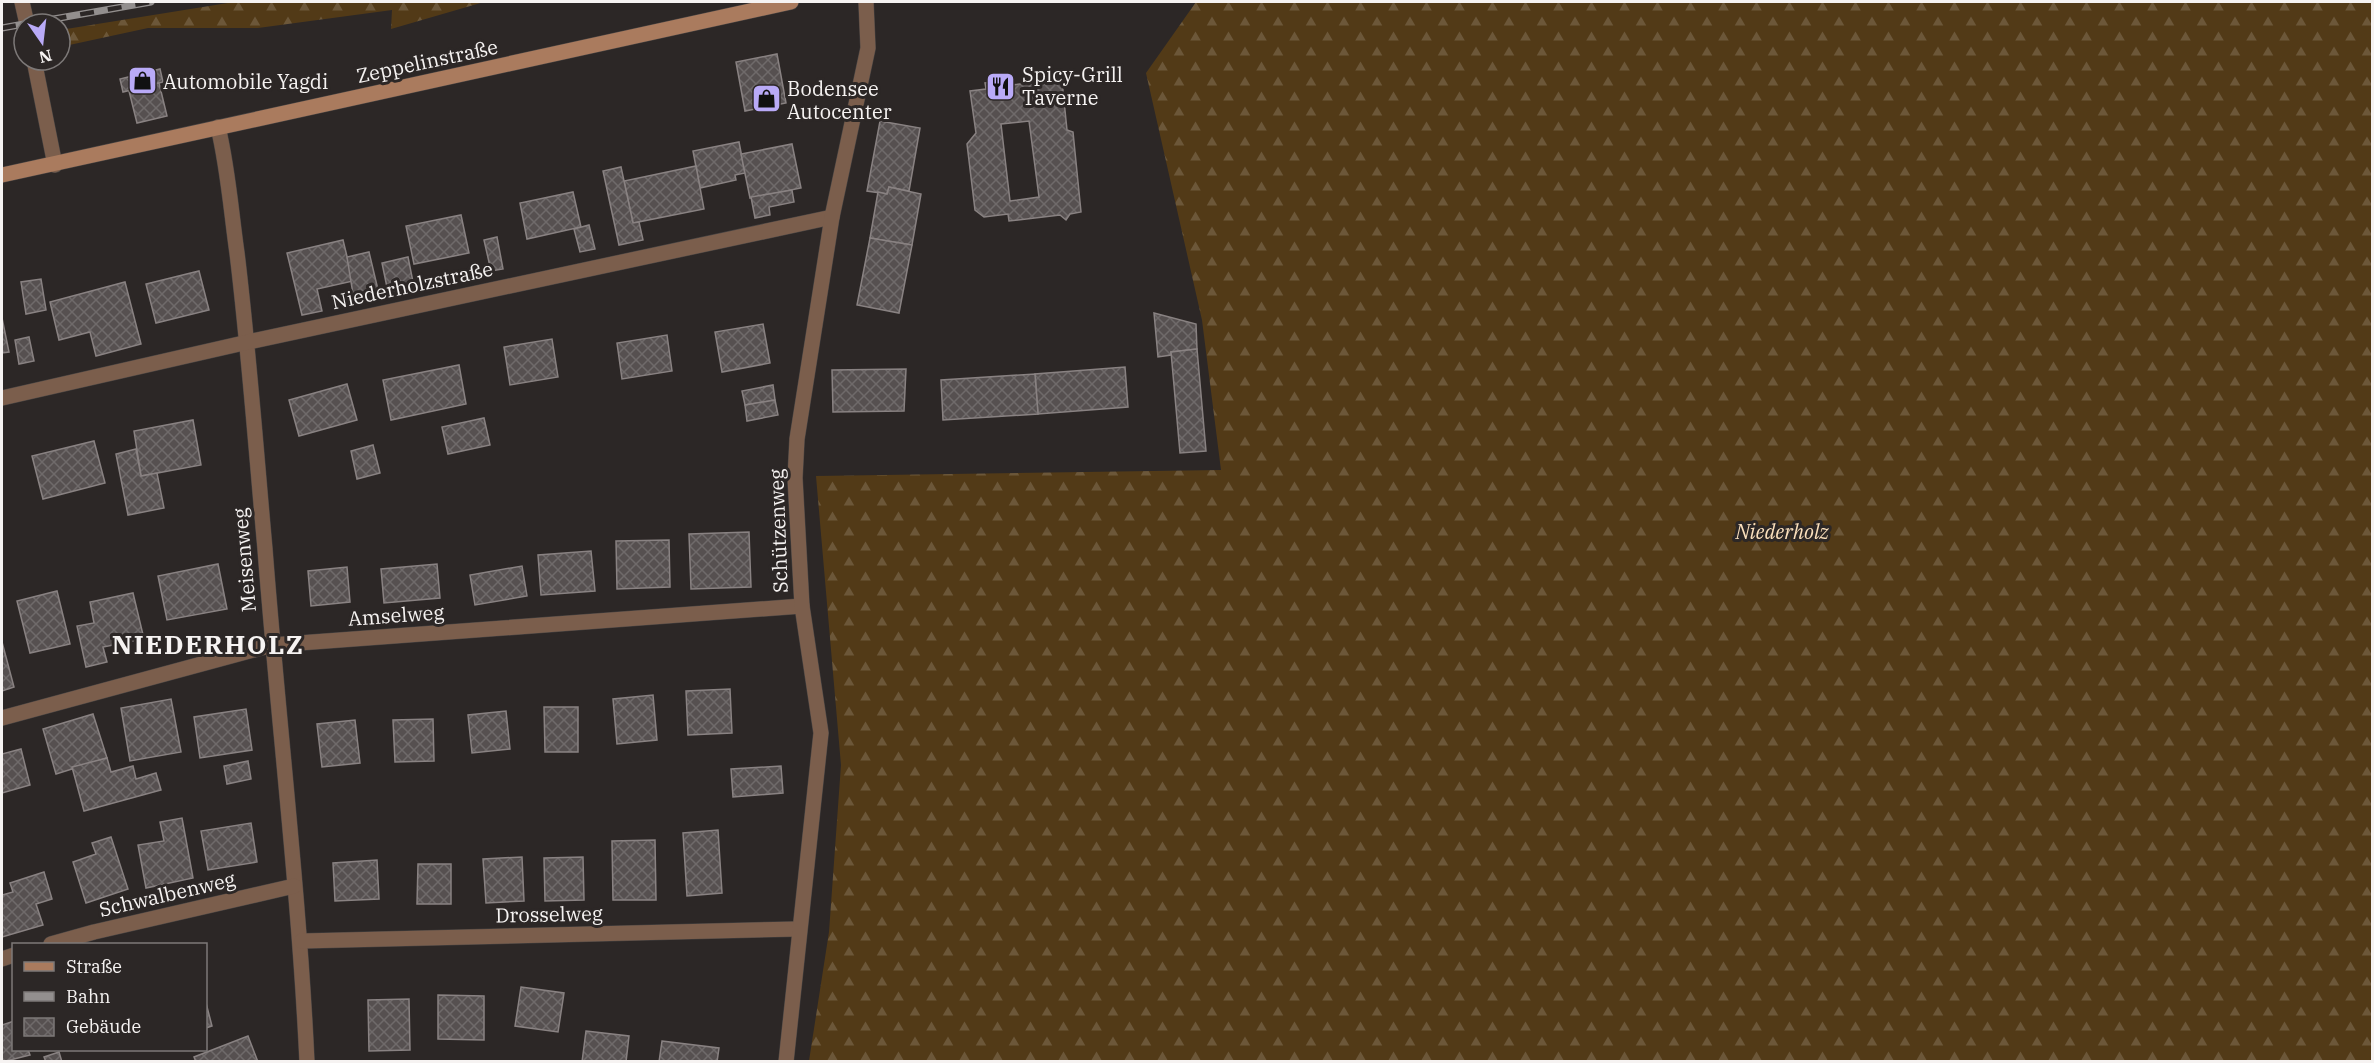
<svg xmlns="http://www.w3.org/2000/svg" width="2374" height="1063" font-family="'IBM Plex Serif',serif">
  <style>
    .forest { fill: url(#forest-firs) }
    .building { fill: url(#building-cross-hatch); stroke: #898282; stroke-width: 1.5; fill-rule: evenodd }
    .lines { fill: none; stroke-linecap: round; stroke-linejoin: round }
    .minor-casing { stroke: #484443; stroke-width: 16 }
    .secondary-casing { stroke: #484443; stroke-width: 16 }
    .minor { stroke: #7b5e4c; stroke-width: 15 }
    .secondary { stroke: #aa7b5e; stroke-width: 15 }
    .rail-casing { stroke: #938f8e; stroke-width: 7 }
    .rail { stroke: #2c2726; stroke-width: 4.5; stroke-dasharray: 14; stroke-linecap: butt }
    .labels { text-anchor: middle; dominant-baseline: central; stroke-width: 6; stroke-linejoin: round; paint-order: stroke }
    .street-label { font-size: 20px; fill: #f6f3f2; stroke: #2c2726 }
    .poi-label { font-size: 20px; fill: #f6f3f2; stroke: #2c2726; text-anchor: start }
    .park-label { font-size: 20px; font-style: italic; fill: #fadfbc; stroke: #2c2726 }
    .district-label { font-size: 26px; font-weight: bold; letter-spacing: 1.5px; fill: #f6f3f2; stroke: #2c2726 }
  </style>
  <defs>
    <pattern id="forest-firs" width="22" height="20" patternUnits="userSpaceOnUse" patternTransform="scale(1.5)"><rect width="22" height="20" fill="#523a17"/><path d="M5 1l3.5 6h-7zM16 11l3.5 6h-7z" fill="#6c5739"/></pattern>
    <pattern id="building-cross-hatch" width="8" height="8" patternUnits="userSpaceOnUse" patternTransform="scale(1.5)"><rect width="8" height="8" fill="#565050"/><path d="M0 0l8 8M0 8l8-8" fill="none" stroke="#6f6a6a"/></pattern>
  </defs>
  <rect width="100%" height="100%" fill="#2c2726"/>
  <!-- forest -->
  <g class="forest">
    <polygon points="234,2 484,2 391,29 392,10 258,28 148,28 60,47 60,30"/>
    <polygon points="1196,2 2372,2 2372,1061 809,1061 829,932 841,765 816,476 1221,470 1202,320 1146,73"/>
  </g>
  <!-- building -->
  <g class="building">
    <polygon points="777,54 786,103 745,111 736,62"/>
    <polygon points="160,69 163,82 123,92 120,79"/>
    <path d="M1056,79L1062,81L1067,130L1073,132L1081,212L1070,214L1066,220L1060,215L1009,221L1008,214L984,217L975,210L967,144L976,133L970,91L986,89L985,83L1011,80L1012,85ZM1029,121L1039,197L1010,201L1001,124Z"/>
    <polygon points="159,83 167,116 137,123 129,91"/>
    <polygon points="880,121 920,128 909,191 889,187 887,194 867,191"/>
    <polygon points="739,142 745,173 735,175 736,180 700,188 693,151"/>
    <polygon points="792,144 801,188 750,198 741,154"/>
    <polygon points="696,166 704,209 633,223 624,181"/>
    <polygon points="621,167 633,223 639,222 643,240 619,245 603,171"/>
    <polygon points="889,187 921,194 912,245 870,238 878,192 887,194"/>
    <polygon points="792,190 794,202 769,207 770,215 755,218 751,197"/>
    <polygon points="573,192 581,227 527,239 520,203"/>
    <polygon points="461,215 469,253 414,264 406,226"/>
    <polygon points="589,225 595,249 580,252 574,229"/>
    <polygon points="497,237 503,269 491,271 484,240"/>
    <polygon points="870,238 912,245 899,313 857,305"/>
    <polygon points="343,240 353,281 317,289 322,311 302,315 287,253"/>
    <polygon points="369,252 379,294 354,300 347,257"/>
    <polygon points="408,257 414,287 388,292 382,263"/>
    <polygon points="199,271 209,310 156,323 146,284"/>
    <polygon points="41,279 46,310 26,314 21,282"/>
    <polygon points="125,282 141,344 96,356 90,332 59,340 50,302"/>
    <polygon points="1154,313 1196,324 1197,349 1171,352 1171,355 1158,357"/>
    <polygon points="2,318 9,352 2,353"/>
    <polygon points="763,324 770,363 722,372 715,332"/>
    <polygon points="667,335 672,371 622,379 617,343"/>
    <polygon points="29,337 34,361 19,364 15,340"/>
    <polygon points="552,339 558,377 510,385 504,347"/>
    <polygon points="1197,349 1206,451 1180,453 1171,352"/>
    <polygon points="459,365 466,404 391,420 383,380"/>
    <polygon points="1125,367 1128,407 1038,414 1035,374"/>
    <polygon points="906,369 904,411 833,412 832,370"/>
    <polygon points="1035,374 1038,414 943,420 941,380"/>
    <polygon points="347,384 357,420 299,436 289,400"/>
    <polygon points="773,385 775,400 745,405 742,391"/>
    <polygon points="775,400 778,415 747,421 745,405"/>
    <polygon points="484,418 490,445 448,454 442,427"/>
    <polygon points="193,420 201,465 141,476 134,431"/>
    <polygon points="94,441 105,483 43,499 32,456"/>
    <polygon points="373,445 380,473 357,479 351,451"/>
    <polygon points="136,449 141,476 157,473 164,508 128,515 116,454"/>
    <polygon points="749,532 751,587 691,589 689,534"/>
    <polygon points="669,540 670,587 617,589 616,541"/>
    <polygon points="591,551 595,591 541,595 538,555"/>
    <polygon points="218,564 227,609 167,620 158,576"/>
    <polygon points="437,564 440,598 384,603 381,569"/>
    <polygon points="522,566 527,596 475,605 470,575"/>
    <polygon points="347,567 350,602 311,606 308,571"/>
    <polygon points="57,591 70,644 30,653 17,601"/>
    <polygon points="133,593 144,639 103,647 107,662 86,667 77,626 94,623 90,602"/>
    <polygon points="2,642 14,687 2,691"/>
    <polygon points="730,689 732,733 688,735 686,691"/>
    <polygon points="653,695 657,740 617,744 613,699"/>
    <polygon points="171,699 181,752 130,761 121,708"/>
    <polygon points="544,707 578,707 578,752 545,752"/>
    <polygon points="246,709 252,750 200,758 194,717"/>
    <polygon points="506,711 510,749 472,753 468,715"/>
    <polygon points="93,714 107,758 56,774 43,729"/>
    <polygon points="433,719 434,761 395,762 393,720"/>
    <polygon points="355,720 360,763 322,767 317,724"/>
    <polygon points="21,749 30,785 2,793 2,754"/>
    <polygon points="107,758 111,772 133,766 136,779 156,773 161,790 84,811 72,767"/>
    <polygon points="248,761 251,779 227,784 224,766"/>
    <polygon points="781,766 783,793 733,797 731,769"/>
    <polygon points="182,818 193,878 146,888 138,845 164,841 160,822"/>
    <polygon points="251,823 257,862 208,870 201,831"/>
    <polygon points="718,830 722,893 687,896 683,833"/>
    <polygon points="111,837 128,889 86,903 73,862 96,854 92,843"/>
    <polygon points="655,840 656,900 613,900 612,841"/>
    <polygon points="522,857 524,901 486,903 483,859"/>
    <polygon points="583,857 584,900 545,901 544,858"/>
    <polygon points="377,860 379,899 335,901 333,863"/>
    <polygon points="418,864 451,864 451,904 417,904"/>
    <polygon points="44,872 52,899 36,904 43,925 2,937 2,895 13,892 10,883"/>
    <polygon points="521,987 564,993 558,1032 515,1026"/>
    <polygon points="438,995 484,996 484,1040 438,1039"/>
    <polygon points="409,999 410,1050 369,1051 368,1000"/>
    <polygon points="206,1003 212,1026 206,1028"/>
    <polygon points="14,1021 14,1050 28,1050 30,1055 2,1062 2,1025"/>
    <polygon points="586,1031 629,1036 626,1062 582,1062"/>
    <polygon points="248,1036 258,1062 196,1062 194,1057"/>
    <polygon points="662,1041 719,1048 717,1062 659,1062"/>
    <polygon points="59,1052 62,1062 46,1062 44,1057"/>
  </g>
  <g class="lines">
    <defs>
      <g id="minor">
        <polyline points="22,2 27,24"/>
        <polyline points="34,60 55,165"/>
        <path d="M218,127C228,168 231,211 237,253C249,352 256,450 265,549C278,720 299,890 307,1062"/>
        <polyline points="2,398 248,342 832,217"/>
        <polyline points="2,718 272,645 802,606"/>
        <polyline points="302,941 798,929"/>
        <polyline points="51,944 94,932 294,886"/>
        <polyline points="2,959 14,955"/>
        <polyline points="786,1062 821,733 802,606 795,478 797,439 832,217 868,48 866,2"/>
      </g>
      <polyline id="secondary" points="2,175 791,2"/>
    </defs>
    <!-- minor casing -->
    <use href="#minor" class="minor-casing"/>
    <!-- secondary casing -->
    <use href="#secondary" class="secondary-casing"/>
    <!-- minor -->
    <use href="#minor" class="minor"/>
    <!-- secondary -->
    <use href="#secondary" class="secondary"/>
    <defs>
      <g id="rail">
        <polyline points="25,24 151,2"/>
        <polyline points="2,28 24,24"/>
      </g>
    </defs>
    <!-- rail casing -->
    <use href="#rail" class="rail-casing"/>
    <!-- rail -->
    <use href="#rail" class="rail"/>
  </g>
  <!-- icons -->
  <defs>
    <symbol id="shop-square" viewBox="-11 -11 22 22"><rect x="-9" y="-9" width="18" height="18" rx="4" fill="#b9aaf7" stroke="#2c2726"/><path d="M-5-2.5h2.3a2.7 3.5 0 0 1 5.4 0H5L5.5 6h-11ZM-1.5-2.5h3a1.5 2.3 0 0 0-3 0Z" fill="#111"/></symbol>
    <symbol id="restaurant-square" viewBox="-11 -11 22 22"><rect x="-9" y="-9" width="18" height="18" rx="4" fill="#b9aaf7" stroke="#2c2726"/><path d="M-5-6h1v4h1v-4h1v4h1v-4h1v5L-1.5 .5V6h-2V.5L-5-1ZM5-6V6H3V1.5H1.5Q1.5-4 5-6Z" fill="#111"/></symbol>
  </defs>
  <g fill-rule="evenodd">
    <use href="#shop-square" x="126" y="64" width="33" height="33"/>
    <use href="#restaurant-square" x="984" y="70" width="33" height="33"/>
    <use href="#shop-square" x="750" y="82" width="33" height="33"/>
  </g>
  <g class="labels">
    <!-- street labels -->
    <g class="street-label">
      <text transform="translate(427 61) rotate(-12)">Zeppelinstraße</text>
      <text transform="translate(412 285) rotate(-12)">Niederholzstraße</text>
      <text transform="translate(778 531) rotate(-92)">Schützenweg</text>
      <text transform="translate(244 560) rotate(-95)">Meisenweg</text>
      <text transform="translate(396 615) rotate(-4)">Amselweg</text>
      <text transform="translate(167 894) rotate(-13)">Schwalbenweg</text>
      <text transform="translate(549 914) rotate(-1)">Drosselweg</text>
    </g>
    <!-- poi labels -->
    <g class="poi-label">
      <text x="1022" y="74">Spicy-Grill<tspan x="1022" dy="23">Taverne</tspan></text>
      <text x="163" y="81">Automobile Yagdi</text>
      <text x="787" y="88">Bodensee<tspan x="787" dy="23">Autocenter</tspan></text>
    </g>
    <!-- park labels -->
    <g class="park-label">
      <text x="1782" y="531">Niederholz</text>
    </g>
    <!-- district labels -->
    <g class="district-label">
      <text x="208" y="644">NIEDERHOLZ</text>
    </g>
  </g>
  <!-- border -->
  <rect width="2374" height="1063" fill="none" stroke="#f6f3f2" stroke-width="6"/>
  <!-- legend -->
  <rect x="12" y="943" width="195" height="108" fill="#2c2726" stroke="#7d7978" stroke-width="1.5"/>
  <rect x="24" y="962" width="30" height="9" fill="#aa7b5e" stroke="#7d7978" stroke-width="1.5"/>
  <text x="66" y="973" font-size="18" fill="#f6f3f2">Straße</text>
  <rect x="24" y="992" width="30" height="9" fill="#938f8e" stroke="#7d7978" stroke-width="1.5"/>
  <text x="66" y="1003" font-size="18" fill="#f6f3f2">Bahn</text>
  <rect x="24" y="1018" width="30" height="18" fill="url(#building-cross-hatch)" stroke="#7d7978" stroke-width="1.5"/>
  <text x="66" y="1033" font-size="18" fill="#f6f3f2">Gebäude</text>
  <!-- north arrow -->
  <g transform="translate(42 42) rotate(166)"><circle r="28" fill="#2c2726" stroke="#7d7978" stroke-width="1.5"/>
  <path d="M0-4.5L10 22L0 15L-10 22Z" fill="#b9aaf7"/>
  <text y="-9" font-size="16" font-weight="bold" text-anchor="middle" fill="#f6f3f2">N</text>
  </g>
</svg>
